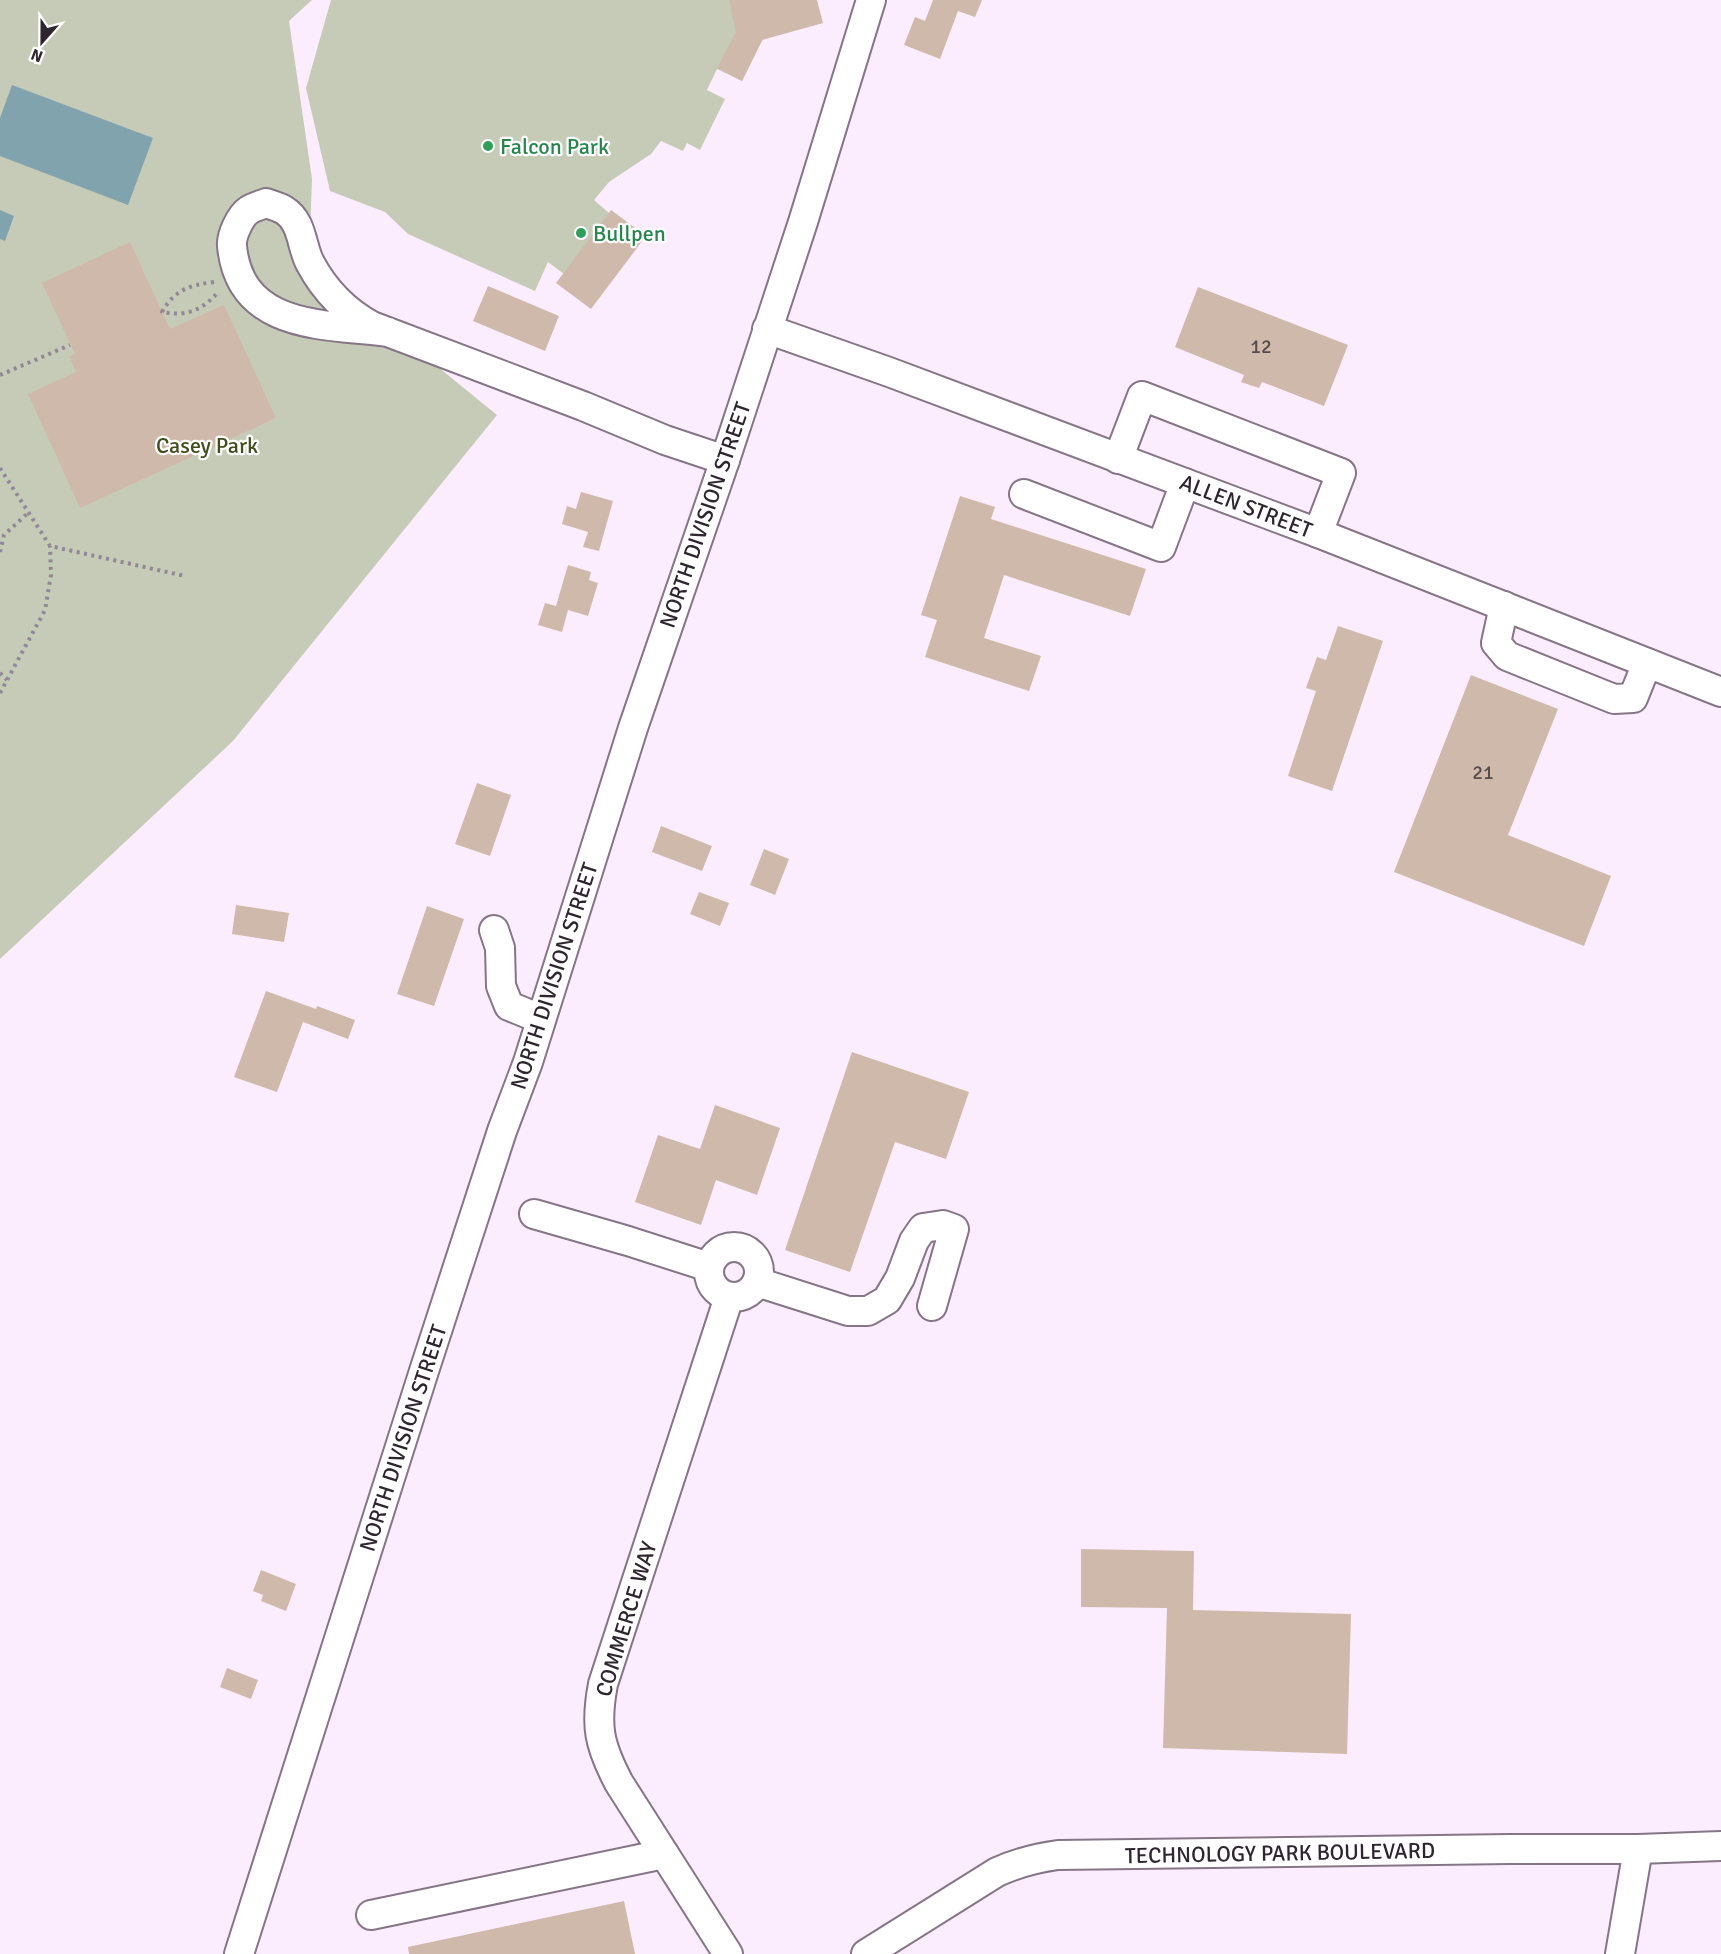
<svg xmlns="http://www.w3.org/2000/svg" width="1721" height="1954" font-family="Signika,sans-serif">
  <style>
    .green { fill: #c6cbb8 }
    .water { fill: #81a3ae }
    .building { fill: #cfb9aa }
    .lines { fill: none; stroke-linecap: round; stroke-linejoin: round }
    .minor-casing { stroke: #857587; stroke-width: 32 }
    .path { stroke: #928794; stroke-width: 4; stroke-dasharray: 3 4.5; stroke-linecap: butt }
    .minor { stroke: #fff; stroke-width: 28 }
    .leisure-dot { fill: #2e9e5b; stroke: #fff; stroke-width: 2 }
    .labels { text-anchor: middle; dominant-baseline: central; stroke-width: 4.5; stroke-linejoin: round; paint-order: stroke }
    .number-label { font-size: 20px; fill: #564b4d }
    .leisure-label { font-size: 22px; fill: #27864d; stroke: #fff; text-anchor: start }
    .park-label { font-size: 22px; fill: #424d1e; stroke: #fff }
    .street-label { font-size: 22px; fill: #2d262e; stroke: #fff }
  </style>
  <rect width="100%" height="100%" fill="#fcedfe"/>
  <!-- green -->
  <g class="green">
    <polygon points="0,0 312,0 289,21 312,179 309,262 497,415 233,741 0,959"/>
    <polygon points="331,0 756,0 765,35 742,81 717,69 707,90 725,99 700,150 687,143 683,151 661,141 651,154 609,182 594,200 609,213 564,274 548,262 535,291 408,234 385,212 330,191 306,88"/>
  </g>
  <!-- water -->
  <g class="water">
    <polygon points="12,85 153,138 128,205 0,156 0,118"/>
    <polygon points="0,210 14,216 5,241 0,239"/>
  </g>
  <!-- building -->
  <g class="building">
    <polygon points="729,0 817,0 823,23 762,40 742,81 717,68 736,32"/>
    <polygon points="933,0 982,0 975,17 958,11 940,59 904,45 915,17 925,21"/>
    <polygon points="611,210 646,236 591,309 556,283"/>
    <polygon points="130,242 170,329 224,305 276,418 80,508 28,394 76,372 69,356 75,354 42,283"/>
    <polygon points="488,286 559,316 545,351 473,321"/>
    <polygon points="1198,287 1348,345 1324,406 1262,382 1259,388 1241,382 1244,375 1175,347"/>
    <polygon points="581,492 613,501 599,551 583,547 588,532 562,524 567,506 576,509"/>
    <polygon points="960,496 995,507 991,519 1146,569 1130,616 1004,575 984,638 1041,656 1029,691 925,657 937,620 921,615"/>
    <polygon points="568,565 591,572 589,580 598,583 588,616 568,610 562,632 538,625 545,603 556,606"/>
    <polygon points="1338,626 1383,641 1332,791 1288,776 1316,691 1306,688 1317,657 1326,660"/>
    <polygon points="1471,675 1558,709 1508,835 1611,876 1584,946 1394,872"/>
    <polygon points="477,783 511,795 490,856 455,844"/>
    <polygon points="661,826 712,846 702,871 652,852"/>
    <polygon points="764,849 789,859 775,895 750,885"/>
    <polygon points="699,892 729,903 720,926 690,914"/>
    <polygon points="236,905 289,913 284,942 232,934"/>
    <polygon points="427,906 464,919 434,1006 397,994"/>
    <polygon points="266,991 316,1009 317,1006 355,1020 348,1039 303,1022 277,1092 234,1077"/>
    <polygon points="852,1052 969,1092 946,1159 895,1142 850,1272 785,1250"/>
    <polygon points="715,1105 780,1128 757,1195 716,1180 701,1225 635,1202 658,1135 700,1149"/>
    <polygon points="1081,1549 1194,1551 1193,1610 1351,1614 1347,1754 1163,1748 1167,1608 1081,1607"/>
    <polygon points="261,1570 296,1584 286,1611 261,1601 263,1595 253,1591"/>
    <polygon points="227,1668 258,1680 251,1699 220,1687"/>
    <polygon points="624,1901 635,1954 409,1954 408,1947"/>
  </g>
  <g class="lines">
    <defs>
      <g id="minor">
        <polyline points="767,329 889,372 1318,533 1721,692"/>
        <path d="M388,332C325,324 240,330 232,246C231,236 240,216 249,210C254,207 261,205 266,203C272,205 279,207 284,210C303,222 301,246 310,263C325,291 344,311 372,326L583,406L665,440L725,460"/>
        <polyline points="1118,459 1142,396 1341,473 1318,533"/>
        <polyline points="1024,494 1161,547 1185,483"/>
        <polyline points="1504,606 1496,643 1507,656 1614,699 1633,698 1647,663"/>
        <polyline points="494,930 500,948 501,986 509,1006 541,1019"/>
        <polyline points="534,1214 628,1241 709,1267"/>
        <circle cx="734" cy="1272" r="25"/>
        <polyline points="757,1282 848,1311 868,1311 887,1300 900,1278 914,1241 923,1228 943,1225 954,1229 932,1306"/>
        <polyline points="371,1915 664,1854"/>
        <polyline points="239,1954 424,1371 502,1131 528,1062 633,728 725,460 803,222 871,0"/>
        <path d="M728,1954L619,1783C599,1745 595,1726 603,1684L729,1297"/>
        <path d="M866,1954L997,1872C1017,1863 1036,1858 1058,1855L1510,1849H1638L1721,1846"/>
        <polyline points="1620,1954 1638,1849"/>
      </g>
    </defs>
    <!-- minor casing -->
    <use href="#minor" class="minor-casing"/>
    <!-- path -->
    <g class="path">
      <path d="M214,282C190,285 174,290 162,312C186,317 203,310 219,291"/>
      <polyline points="0,375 70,345"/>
      <polyline points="0,468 50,546 185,576"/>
      <polyline points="0,552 4,535 28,513"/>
      <polyline points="0,673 7,680"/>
      <polyline points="0,693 45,610 51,575 50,546"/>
    </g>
    <!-- minor -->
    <use href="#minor" class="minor"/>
  </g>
  <!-- markers -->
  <g class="leisure-dot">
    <circle cx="488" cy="146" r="6"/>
    <circle cx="581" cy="233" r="6"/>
  </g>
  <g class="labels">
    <!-- number labels -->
    <g class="number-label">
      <text x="1261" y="346">12</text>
      <text x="1483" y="772">21</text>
    </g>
    <!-- leisure labels -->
    <g class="leisure-label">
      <text x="500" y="146">Falcon Park</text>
      <text x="593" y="233">Bullpen</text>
    </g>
    <!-- park labels -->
    <g class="park-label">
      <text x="207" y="445">Casey Park</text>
    </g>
    <!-- street labels -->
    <g class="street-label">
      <text transform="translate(1246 506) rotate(21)">ALLEN STREET</text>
      <text transform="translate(705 515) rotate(-71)">NORTH DIVISION STREET</text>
      <text transform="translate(554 976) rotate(-72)">NORTH DIVISION STREET</text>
      <text transform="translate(403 1438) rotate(-72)">NORTH DIVISION STREET</text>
      <text transform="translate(626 1619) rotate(-73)">COMMERCE WAY</text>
      <text transform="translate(1280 1853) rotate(-1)">TECHNOLOGY PARK BOULEVARD</text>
    </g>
  </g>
  <!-- north arrow -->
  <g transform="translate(42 42) rotate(201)" stroke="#ffffff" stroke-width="4.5" paint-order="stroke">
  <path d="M0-4.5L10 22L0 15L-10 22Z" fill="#2d262e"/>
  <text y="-9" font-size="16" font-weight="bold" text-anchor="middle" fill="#2d262e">N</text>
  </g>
</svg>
